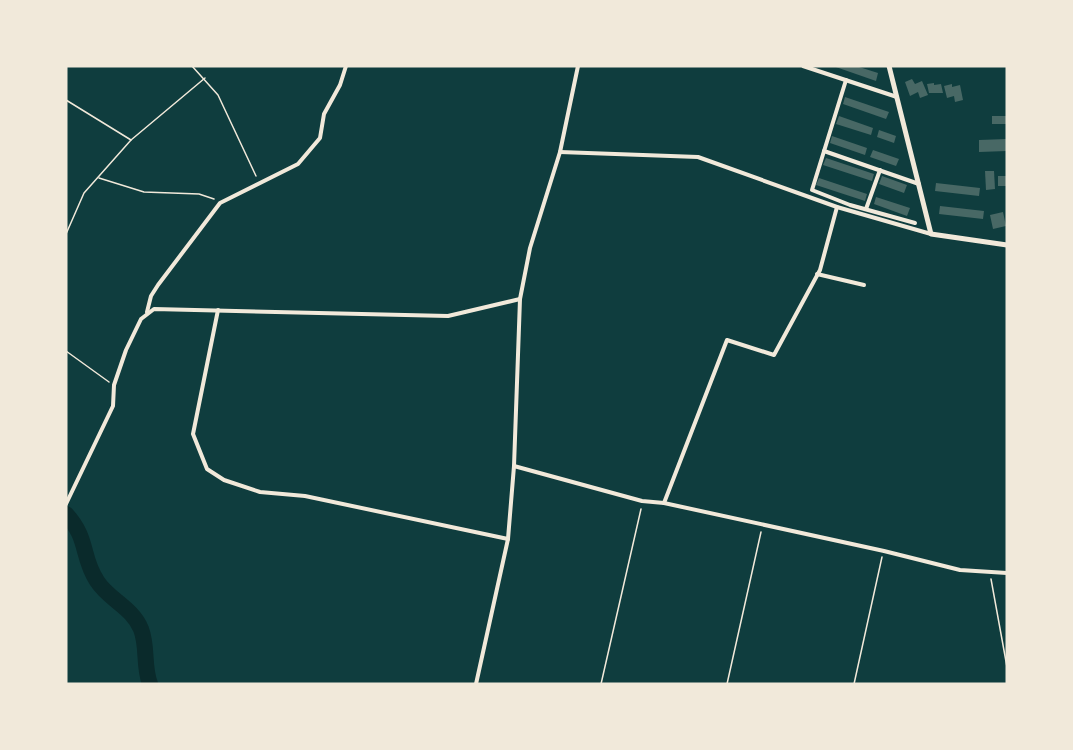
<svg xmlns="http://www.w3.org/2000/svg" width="1073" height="750" font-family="Bitter,serif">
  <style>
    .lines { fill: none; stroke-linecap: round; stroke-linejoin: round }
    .river { stroke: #0a2a2b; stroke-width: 16 }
    .building { fill: #486865 }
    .path { stroke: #f1e9da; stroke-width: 1.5 }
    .minor { stroke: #f1e9da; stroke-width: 4 }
    .tertiary { stroke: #f1e9da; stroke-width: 5 }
  </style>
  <rect width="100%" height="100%" fill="#0f3d3e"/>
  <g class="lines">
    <!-- river -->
    <path class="river" d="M66,514C89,539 81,557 97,581C109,600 132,607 141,629C148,647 143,666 150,684"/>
  </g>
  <!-- building -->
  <g class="building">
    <polygon points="833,66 856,66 878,73 876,81"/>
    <polygon points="912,79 915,84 922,81 928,95 920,98 918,92 910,96 905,82"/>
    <polygon points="934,83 934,85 941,84 943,93 929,93 927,84"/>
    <polygon points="952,84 952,87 960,85 963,100 955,102 954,96 947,98 944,86"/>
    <polygon points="845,97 889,112 886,119 843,104"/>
    <polygon points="839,116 873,128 871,135 836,124"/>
    <rect x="992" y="116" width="15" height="8"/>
    <polygon points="879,130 896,136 894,143 877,137"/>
    <polygon points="832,136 867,148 865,155 830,143"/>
    <polygon points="1007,139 1007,151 979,152 979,140"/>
    <polygon points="873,150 899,159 896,166 870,157"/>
    <polygon points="826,158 874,174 872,181 823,165"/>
    <polygon points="985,171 994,171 995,189 986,190"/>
    <polygon points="882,176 907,185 904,193 879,184"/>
    <rect x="998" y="176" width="9" height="10"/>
    <polygon points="819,178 867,194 865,201 816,185"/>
    <polygon points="936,183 980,188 979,196 935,191"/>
    <polygon points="876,197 910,208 907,216 874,204"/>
    <polygon points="940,206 984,211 983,219 939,214"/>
    <polygon points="1003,212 1006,226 993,229 990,215"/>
  </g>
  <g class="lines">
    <!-- path -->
    <g class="path">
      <polyline points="192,66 218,95 256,176"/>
      <polyline points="66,100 131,140"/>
      <polyline points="99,178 144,192 199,194 214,199"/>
      <polyline points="66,234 84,193 131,140 205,78"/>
      <polyline points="66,351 109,382"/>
      <polyline points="991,579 1007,667"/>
      <polyline points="601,684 641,509"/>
      <polyline points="727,684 761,532"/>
      <polyline points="854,684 882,557"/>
    </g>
    <!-- minor -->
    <g class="minor">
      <polyline points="803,66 897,97"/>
      <polyline points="846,80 812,190 850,205 915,223"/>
      <polyline points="824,151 919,184"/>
      <polyline points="560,152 698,157 837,207 931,234"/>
      <polyline points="866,209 880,170"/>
      <polyline points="817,274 864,285"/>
      <polyline points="218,310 193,434 207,469 224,480 260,492 305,496 508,539"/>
      <polyline points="147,312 151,296 158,285 220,203 298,164 320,138 324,114 340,85 346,66"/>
      <polyline points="514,466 642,501 664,503 884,551 960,570 1007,573"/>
      <polyline points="664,503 727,340 774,355 820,270 837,207"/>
      <polyline points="66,504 113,406 114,385 126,350 141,319 154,309 448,316 520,299"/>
      <polyline points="476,684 508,539 514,466 520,299 530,248 560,152 578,66"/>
    </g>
    <!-- tertiary -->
    <polyline class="tertiary" points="889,66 931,234 1007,245"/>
  </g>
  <!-- border -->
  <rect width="1073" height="750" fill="none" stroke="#f1e9da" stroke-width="135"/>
</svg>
